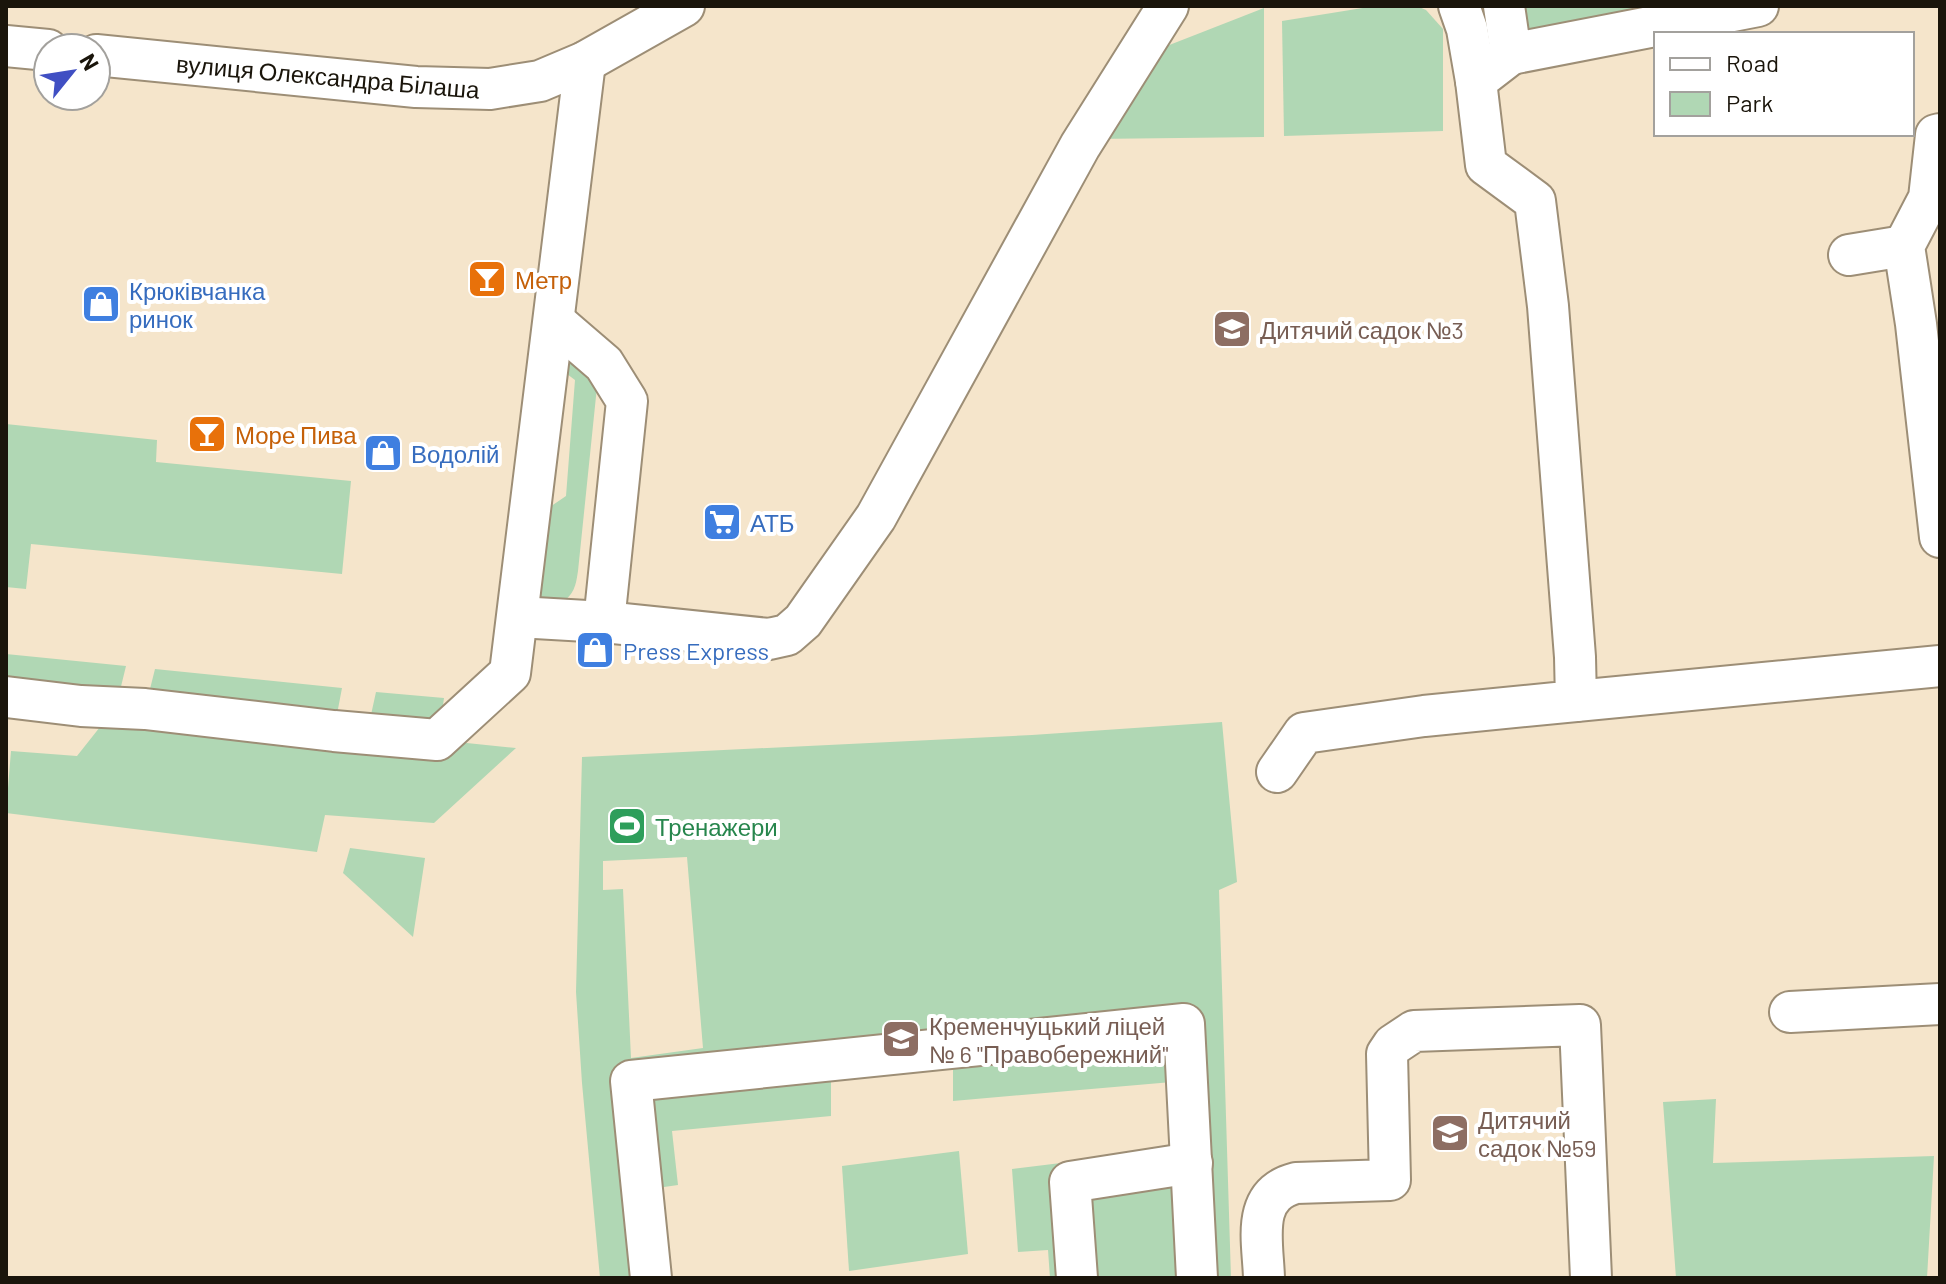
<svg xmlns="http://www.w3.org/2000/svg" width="1946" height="1284" font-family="Barlow,sans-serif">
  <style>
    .green { fill: #b0d7b4; fill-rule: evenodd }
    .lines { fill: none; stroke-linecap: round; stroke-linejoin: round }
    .minor-casing { stroke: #9d8e76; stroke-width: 44 }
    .minor { stroke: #fff; stroke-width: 40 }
    .labels { text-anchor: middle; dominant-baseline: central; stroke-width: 8; stroke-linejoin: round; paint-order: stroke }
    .street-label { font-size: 24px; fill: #1a150b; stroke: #fff }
    .food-label { font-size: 24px; fill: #c56008; stroke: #fff; text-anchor: start }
    .shop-label { font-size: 24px; fill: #366cbe; stroke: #fff; text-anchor: start }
    .education-label { font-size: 24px; fill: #785e54; stroke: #fff; text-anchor: start }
    .leisure-label { font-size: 24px; fill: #27864d; stroke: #fff; text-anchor: start }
  </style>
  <rect width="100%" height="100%" fill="#f5e5cb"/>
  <!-- green -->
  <g class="green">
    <polygon points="1375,6 1417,6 1426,10 1443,29 1443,131 1284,136 1282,21"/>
    <polygon points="1504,6 1758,6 1511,54"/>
    <polygon points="1264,8 1264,137 1093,139 1154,51"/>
    <path d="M569,357L598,377L578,571C576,585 574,596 560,603L545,601L538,595L544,511L566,496L575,380L559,368Z"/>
    <polygon points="6,424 157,440 156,462 351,481 342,574 31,544 26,589 6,587"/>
    <polygon points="6,654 126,666 116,707 145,709 155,669 342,688 334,730 367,733 376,692 444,698 438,740 516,748 434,823 325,815 317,852 6,813 11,751 77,756 115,708 6,697"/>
    <path d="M1222,722L1237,882L1219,890L1231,1278H1050L1048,1250L1018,1252L1012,1169L1175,1149L1172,1082L953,1101V1048L831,1060V1116L672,1131L678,1185L643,1190L651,1278H600L582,1083L576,992L582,757L1032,735ZM687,857L703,1048L631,1058L623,889L603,890V861Z"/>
    <polygon points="350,848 425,858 413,937 343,873"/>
    <polygon points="1716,1099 1713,1163 1934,1156 1927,1278 1676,1278 1663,1102"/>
    <polygon points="959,1151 968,1254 849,1271 842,1166"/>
  </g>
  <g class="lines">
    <defs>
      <g id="minor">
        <polyline points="1459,6 1467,29 1476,81"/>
        <polyline points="1504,6 1511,54 1758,6"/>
        <polyline points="6,46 48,50"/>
        <polyline points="96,55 416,87 490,89 540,81 585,62 684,6"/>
        <polyline points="1940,134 1936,135 1929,198 1904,246 1916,324 1940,537"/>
        <polyline points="1849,255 1904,246"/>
        <polyline points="554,321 604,364 627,401 604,622"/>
        <polyline points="518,617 604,622 769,639 787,635 803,621 876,517 1080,146 1168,6"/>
        <polyline points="6,697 81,706 145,709 334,731 437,740 510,673 585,62"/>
        <polyline points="1576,701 1940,666"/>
        <polyline points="1277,772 1304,733 1424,716 1576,701 1575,657 1548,306 1535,201 1486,165 1476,81 1511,54"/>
        <polyline points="1790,1012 1940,1004"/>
        <polyline points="651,1278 631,1081 1184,1024 1197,1278"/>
        <polyline points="1077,1278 1070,1182 1192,1163"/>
        <path d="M1264,1278C1263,1241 1250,1195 1296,1183L1390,1180L1387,1054L1393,1045L1414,1031L1580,1025L1591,1278"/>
      </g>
    </defs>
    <!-- minor casing -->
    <use href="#minor" class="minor-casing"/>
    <!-- minor -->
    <use href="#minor" class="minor"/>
  </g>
  <!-- icons -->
  <defs>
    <symbol id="bar-square" viewBox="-11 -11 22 22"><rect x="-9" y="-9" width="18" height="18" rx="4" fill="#e8710a" stroke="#fff"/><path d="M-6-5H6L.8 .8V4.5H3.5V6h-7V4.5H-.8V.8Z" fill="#fff"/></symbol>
    <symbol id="shop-square" viewBox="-11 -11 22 22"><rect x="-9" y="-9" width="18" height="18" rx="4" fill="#3f7fe0" stroke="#fff"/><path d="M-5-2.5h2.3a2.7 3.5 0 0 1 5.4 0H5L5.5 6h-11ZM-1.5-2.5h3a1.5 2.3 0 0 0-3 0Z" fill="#fff"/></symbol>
    <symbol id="school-square" viewBox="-11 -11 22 22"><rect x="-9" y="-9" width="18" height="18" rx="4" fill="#8d6e63" stroke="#fff"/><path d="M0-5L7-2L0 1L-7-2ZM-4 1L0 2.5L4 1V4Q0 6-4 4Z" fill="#fff"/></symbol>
    <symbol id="supermarket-square" viewBox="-11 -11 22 22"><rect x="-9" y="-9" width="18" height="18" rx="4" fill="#3f7fe0" stroke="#fff"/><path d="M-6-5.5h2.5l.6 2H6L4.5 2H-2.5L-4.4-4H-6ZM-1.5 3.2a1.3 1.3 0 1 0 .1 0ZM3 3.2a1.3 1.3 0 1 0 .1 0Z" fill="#fff"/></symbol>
    <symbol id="stadium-square" viewBox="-11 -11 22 22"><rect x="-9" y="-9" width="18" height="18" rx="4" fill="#2e9e5b" stroke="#fff"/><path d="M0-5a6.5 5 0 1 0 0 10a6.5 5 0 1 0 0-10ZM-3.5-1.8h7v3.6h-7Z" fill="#fff"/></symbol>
  </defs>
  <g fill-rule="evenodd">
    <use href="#bar-square" x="465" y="257" width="44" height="44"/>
    <use href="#shop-square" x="79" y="282" width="44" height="44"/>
    <use href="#school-square" x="1210" y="307" width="44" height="44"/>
    <use href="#bar-square" x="185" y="412" width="44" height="44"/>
    <use href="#shop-square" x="361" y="431" width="44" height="44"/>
    <use href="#supermarket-square" x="700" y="500" width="44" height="44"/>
    <use href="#shop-square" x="573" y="628" width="44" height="44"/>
    <use href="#stadium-square" x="605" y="804" width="44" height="44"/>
    <use href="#school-square" x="879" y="1017" width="44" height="44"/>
    <use href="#school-square" x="1428" y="1111" width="44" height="44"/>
  </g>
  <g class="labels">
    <!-- street labels -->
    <g class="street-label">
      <text transform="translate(328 76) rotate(5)">вулиця Олександра Білаша</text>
    </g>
    <!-- food labels -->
    <g class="food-label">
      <text x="515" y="279">Метр</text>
      <text x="235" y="434">Море Пива</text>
    </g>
    <!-- shop labels -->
    <g class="shop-label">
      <text x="129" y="290">Крюківчанка<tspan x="129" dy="28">ринок</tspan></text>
      <text x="411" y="453">Водолій</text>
      <text x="750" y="522">АТБ</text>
      <text x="623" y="650">Press Express</text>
    </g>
    <!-- education labels -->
    <g class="education-label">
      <text x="1260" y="329">Дитячий садок №3</text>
      <text x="929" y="1025">Кременчуцький ліцей<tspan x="929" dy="28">№ 6 "Правобережний"</tspan></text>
      <text x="1478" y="1119">Дитячий<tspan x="1478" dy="28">садок №59</tspan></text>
    </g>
    <!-- leisure labels -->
    <g class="leisure-label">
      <text x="655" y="826">Тренажери</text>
    </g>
  </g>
  <!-- border -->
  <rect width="1946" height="1284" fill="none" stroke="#1a150b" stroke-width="16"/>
  <!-- legend -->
  <rect x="1654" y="32" width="260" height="104" fill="#ffffff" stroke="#a3a19d" stroke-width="2"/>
  <rect x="1670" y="58" width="40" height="12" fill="#ffffff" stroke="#a3a19d" stroke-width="2"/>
  <text x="1726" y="72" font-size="24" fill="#1a150b">Road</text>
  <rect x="1670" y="92" width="40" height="24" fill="#b0d7b4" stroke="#a3a19d" stroke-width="2"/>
  <text x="1726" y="112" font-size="24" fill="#1a150b">Park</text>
  <!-- north arrow -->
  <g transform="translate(72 72) rotate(60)"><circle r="38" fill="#ffffff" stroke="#a3a19d" stroke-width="2"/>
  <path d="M0-6L14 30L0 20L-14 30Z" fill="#404fc3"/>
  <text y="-12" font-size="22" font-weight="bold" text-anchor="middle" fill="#1a150b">N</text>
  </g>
</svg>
